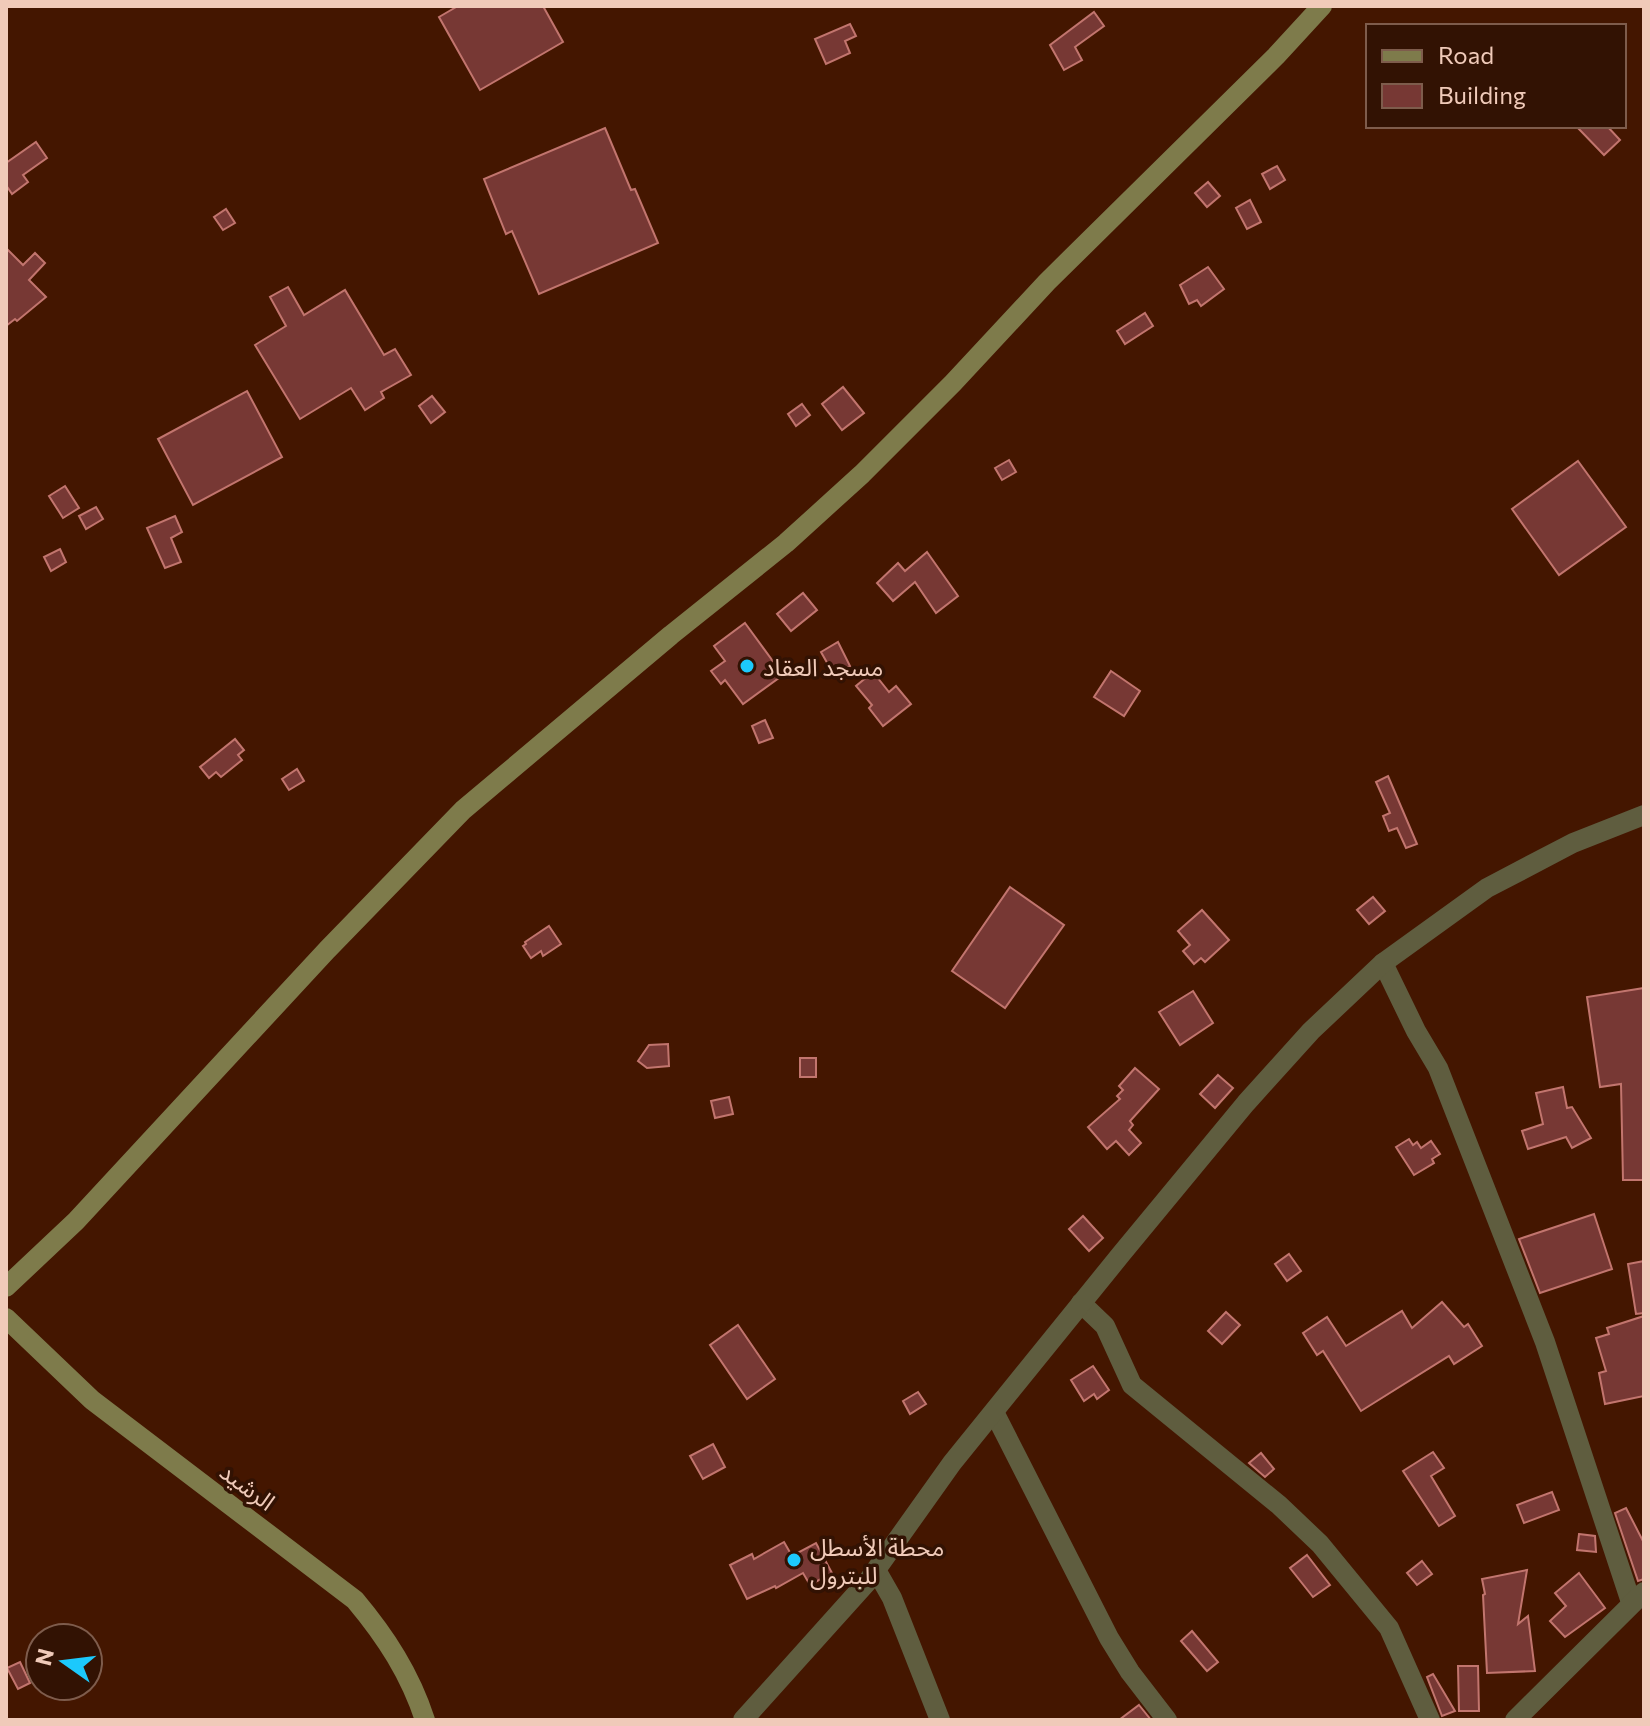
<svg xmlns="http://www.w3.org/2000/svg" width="1650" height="1726" font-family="Commissioner,'Noto Sans Arabic',sans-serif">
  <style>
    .building { fill: #773834; stroke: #c2756e; stroke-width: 2 }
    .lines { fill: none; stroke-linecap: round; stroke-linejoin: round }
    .minor { stroke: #5f5d3f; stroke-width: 20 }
    .tertiary { stroke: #5f5d3f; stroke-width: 20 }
    .secondary { stroke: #7e7b4b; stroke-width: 20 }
    .poi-dot { fill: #1cc9fc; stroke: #321203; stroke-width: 3 }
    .labels { text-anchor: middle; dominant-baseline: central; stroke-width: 7; stroke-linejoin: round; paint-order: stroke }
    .poi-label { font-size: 24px; fill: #f0cab9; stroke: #321203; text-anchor: start }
    .street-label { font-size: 24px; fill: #f0cab9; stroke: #321203 }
  </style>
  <rect width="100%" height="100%" fill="#441600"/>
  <!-- building -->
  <g class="building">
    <polygon points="458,6 543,6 563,42 480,90 439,17"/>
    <polygon points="1094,12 1104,26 1075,47 1082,60 1064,70 1050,45"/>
    <polygon points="850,24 856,36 845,41 850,53 826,64 815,39"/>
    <polygon points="1576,126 1607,126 1620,140 1604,155"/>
    <polygon points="605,128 631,190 635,189 658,243 539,294 512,231 506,234 484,179"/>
    <polygon points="36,142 47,158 23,175 28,182 12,194 6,185 6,163"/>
    <polygon points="1277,166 1285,180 1270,189 1262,174"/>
    <polygon points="1208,182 1220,196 1207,207 1195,193"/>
    <polygon points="1250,200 1261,222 1247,229 1236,208"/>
    <polygon points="226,209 235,223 223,230 214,217"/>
    <polygon points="6,248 23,265 35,253 45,263 29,280 46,297 17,321 15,319 6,326"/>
    <polygon points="1208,267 1224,289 1201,306 1197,300 1189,304 1180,285"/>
    <polygon points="288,287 304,315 345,290 384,355 395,349 411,375 381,392 384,398 365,410 351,388 300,419 255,345 286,326 270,297"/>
    <polygon points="1145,313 1153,326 1125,344 1117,331"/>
    <polygon points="843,387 864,413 842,430 822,404"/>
    <polygon points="247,391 282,457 193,505 158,439"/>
    <polygon points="432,396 445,412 431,423 419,406"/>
    <polygon points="802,404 810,415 796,426 788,414"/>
    <polygon points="1009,460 1016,472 1002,480 995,468"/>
    <polygon points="1578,461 1626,527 1559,575 1512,509"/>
    <polygon points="65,486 79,508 63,518 49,496"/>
    <polygon points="96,507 103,519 86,529 79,516"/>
    <polygon points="175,516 182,532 171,538 181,562 165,568 147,528"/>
    <polygon points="60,549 66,562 51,571 44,557"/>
    <polygon points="927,552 958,596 936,613 915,582 893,601 877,583 898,563 905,571"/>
    <polygon points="803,593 817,610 791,631 777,614"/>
    <polygon points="745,623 783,675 743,704 725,680 721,684 711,671 725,661 714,646"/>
    <polygon points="838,642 850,666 834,675 821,652"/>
    <polygon points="1111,671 1140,691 1124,716 1094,697"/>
    <polygon points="873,672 889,692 896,686 911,704 883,726 869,708 872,705 856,686"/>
    <polygon points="765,720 773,738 759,743 752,726"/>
    <polygon points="235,739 244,750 238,755 242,760 221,777 216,772 209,778 200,767"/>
    <polygon points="297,769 304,781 289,790 282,779"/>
    <polygon points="1388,776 1417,844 1406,848 1397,828 1389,831 1383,816 1390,813 1376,782"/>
    <polygon points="1010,887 1064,925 1005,1008 952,971"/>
    <polygon points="1373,897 1385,911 1369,924 1357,910"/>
    <polygon points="1202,910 1229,940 1205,962 1201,958 1194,964 1183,951 1190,945 1178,931"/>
    <polygon points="549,926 561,944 543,956 541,951 531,958 523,946 526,944 525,942"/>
    <polygon points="1644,988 1644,1180 1623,1180 1621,1084 1600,1087 1587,997"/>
    <polygon points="1193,991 1213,1023 1180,1045 1159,1012"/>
    <polygon points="668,1044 669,1066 647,1068 638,1061 649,1045"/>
    <rect x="800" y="1058" width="16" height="19"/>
    <polygon points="1135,1068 1159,1089 1130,1121 1133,1125 1129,1130 1141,1143 1129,1155 1116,1141 1107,1149 1088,1127 1120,1099 1117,1096 1123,1090 1119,1086"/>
    <polygon points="1218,1075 1233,1088 1215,1108 1200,1094"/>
    <polygon points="1563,1087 1567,1108 1572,1107 1591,1138 1572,1148 1566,1137 1528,1149 1522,1131 1543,1124 1536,1093"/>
    <polygon points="729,1097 733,1114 715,1118 711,1101"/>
    <polygon points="1409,1139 1413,1145 1417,1142 1421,1148 1431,1141 1440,1154 1432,1159 1434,1163 1414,1175 1396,1147"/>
    <polygon points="1594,1214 1612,1269 1540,1293 1519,1239"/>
    <polygon points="1083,1216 1103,1238 1089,1251 1069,1229"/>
    <polygon points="1289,1254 1301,1271 1287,1281 1275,1264"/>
    <polygon points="1644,1261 1644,1313 1636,1314 1628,1264"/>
    <polygon points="1442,1302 1464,1327 1468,1324 1482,1346 1454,1364 1449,1356 1361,1411 1323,1351 1317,1355 1303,1333 1327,1317 1346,1346 1402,1311 1412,1328"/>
    <polygon points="1226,1312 1240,1325 1222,1344 1208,1331"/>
    <polygon points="1644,1316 1644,1396 1605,1404 1599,1373 1606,1371 1596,1338 1609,1334 1607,1328"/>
    <polygon points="738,1325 775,1379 747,1399 710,1345"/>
    <polygon points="1093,1366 1109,1390 1097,1399 1094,1394 1084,1401 1071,1380"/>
    <polygon points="918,1392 926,1404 910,1414 903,1401"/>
    <polygon points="713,1444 725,1467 703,1479 690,1456"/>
    <polygon points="1433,1452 1444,1468 1431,1476 1455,1516 1439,1526 1403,1471"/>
    <polygon points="1261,1453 1274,1469 1265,1477 1249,1463"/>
    <polygon points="1552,1492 1559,1510 1524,1523 1517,1505"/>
    <polygon points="1626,1508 1644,1543 1644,1579 1638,1581 1615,1513"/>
    <polygon points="1579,1534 1595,1536 1596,1552 1577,1550"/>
    <polygon points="784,1542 792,1556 816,1543 832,1573 810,1585 803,1573 776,1588 775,1586 747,1599 730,1565 752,1554 754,1559"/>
    <polygon points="1307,1555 1330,1585 1313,1597 1290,1568"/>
    <polygon points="1422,1561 1432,1574 1417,1585 1407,1573"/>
    <polygon points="1527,1570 1518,1624 1528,1616 1535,1671 1487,1673 1483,1595 1485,1594 1482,1579"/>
    <polygon points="1579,1573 1605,1608 1565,1637 1550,1621 1566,1606 1555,1593"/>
    <polygon points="1192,1631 1218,1662 1207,1671 1181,1641"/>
    <polygon points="20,1662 30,1683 18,1689 7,1668"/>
    <polygon points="1458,1666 1478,1666 1479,1711 1459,1711"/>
    <polygon points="1433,1674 1455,1711 1442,1716 1427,1677"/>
    <polygon points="1139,1705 1151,1720 1119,1720"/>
  </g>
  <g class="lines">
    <!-- minor -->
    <g class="minor">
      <polyline points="1383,963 1416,1031 1438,1068 1545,1342 1631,1602"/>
      <polyline points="1081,1303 1105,1326 1132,1385 1279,1505 1320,1544 1389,1628 1430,1720"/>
      <polyline points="994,1412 1109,1638 1130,1672 1167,1720"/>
      <polyline points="876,1570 892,1598 940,1720"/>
      <polyline points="1515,1720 1644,1592"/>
    </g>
    <!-- tertiary -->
    <polyline class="tertiary" points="743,1720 868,1581 952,1463 1122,1253 1246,1103 1311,1031 1383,963 1487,888 1573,843 1644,815"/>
    <!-- secondary -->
    <g class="secondary">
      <polyline points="6,1287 76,1221 327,950 463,810 671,635 786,543 862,474 953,383 1047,282 1276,56 1322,6"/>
      <path d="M6,1318L92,1400L355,1600C386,1637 410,1674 425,1720"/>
    </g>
  </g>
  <!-- markers -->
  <g class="poi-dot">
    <circle cx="747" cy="666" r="8"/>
    <circle cx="794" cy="1560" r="8"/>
  </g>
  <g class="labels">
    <!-- poi labels -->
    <g class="poi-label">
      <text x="763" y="666">مسجد العقاد</text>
      <text x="810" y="1546">محطة الأسطل<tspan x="810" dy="28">للبترول</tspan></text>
    </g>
    <!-- street labels -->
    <g class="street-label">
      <text transform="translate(248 1486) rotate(37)">الرشيد</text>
    </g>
  </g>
  <!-- border -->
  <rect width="1650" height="1726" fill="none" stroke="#f0cab9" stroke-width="16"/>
  <!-- legend -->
  <rect x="1366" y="24" width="260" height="104" fill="#321203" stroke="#7e5c4c" stroke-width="2"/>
  <rect x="1382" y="50" width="40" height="12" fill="#7e7b4b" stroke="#7e5c4c" stroke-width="2"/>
  <text x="1438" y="64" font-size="24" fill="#f0cab9">Road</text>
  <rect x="1382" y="84" width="40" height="24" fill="#773834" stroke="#7e5c4c" stroke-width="2"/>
  <text x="1438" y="104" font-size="24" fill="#f0cab9">Building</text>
  <!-- north arrow -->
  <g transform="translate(64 1662) rotate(284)"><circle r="38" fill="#321203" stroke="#7e5c4c" stroke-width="2"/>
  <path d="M0-6L14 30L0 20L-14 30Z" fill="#1cc9fc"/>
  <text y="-12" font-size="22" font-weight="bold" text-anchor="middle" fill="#f0cab9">N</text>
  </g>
</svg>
